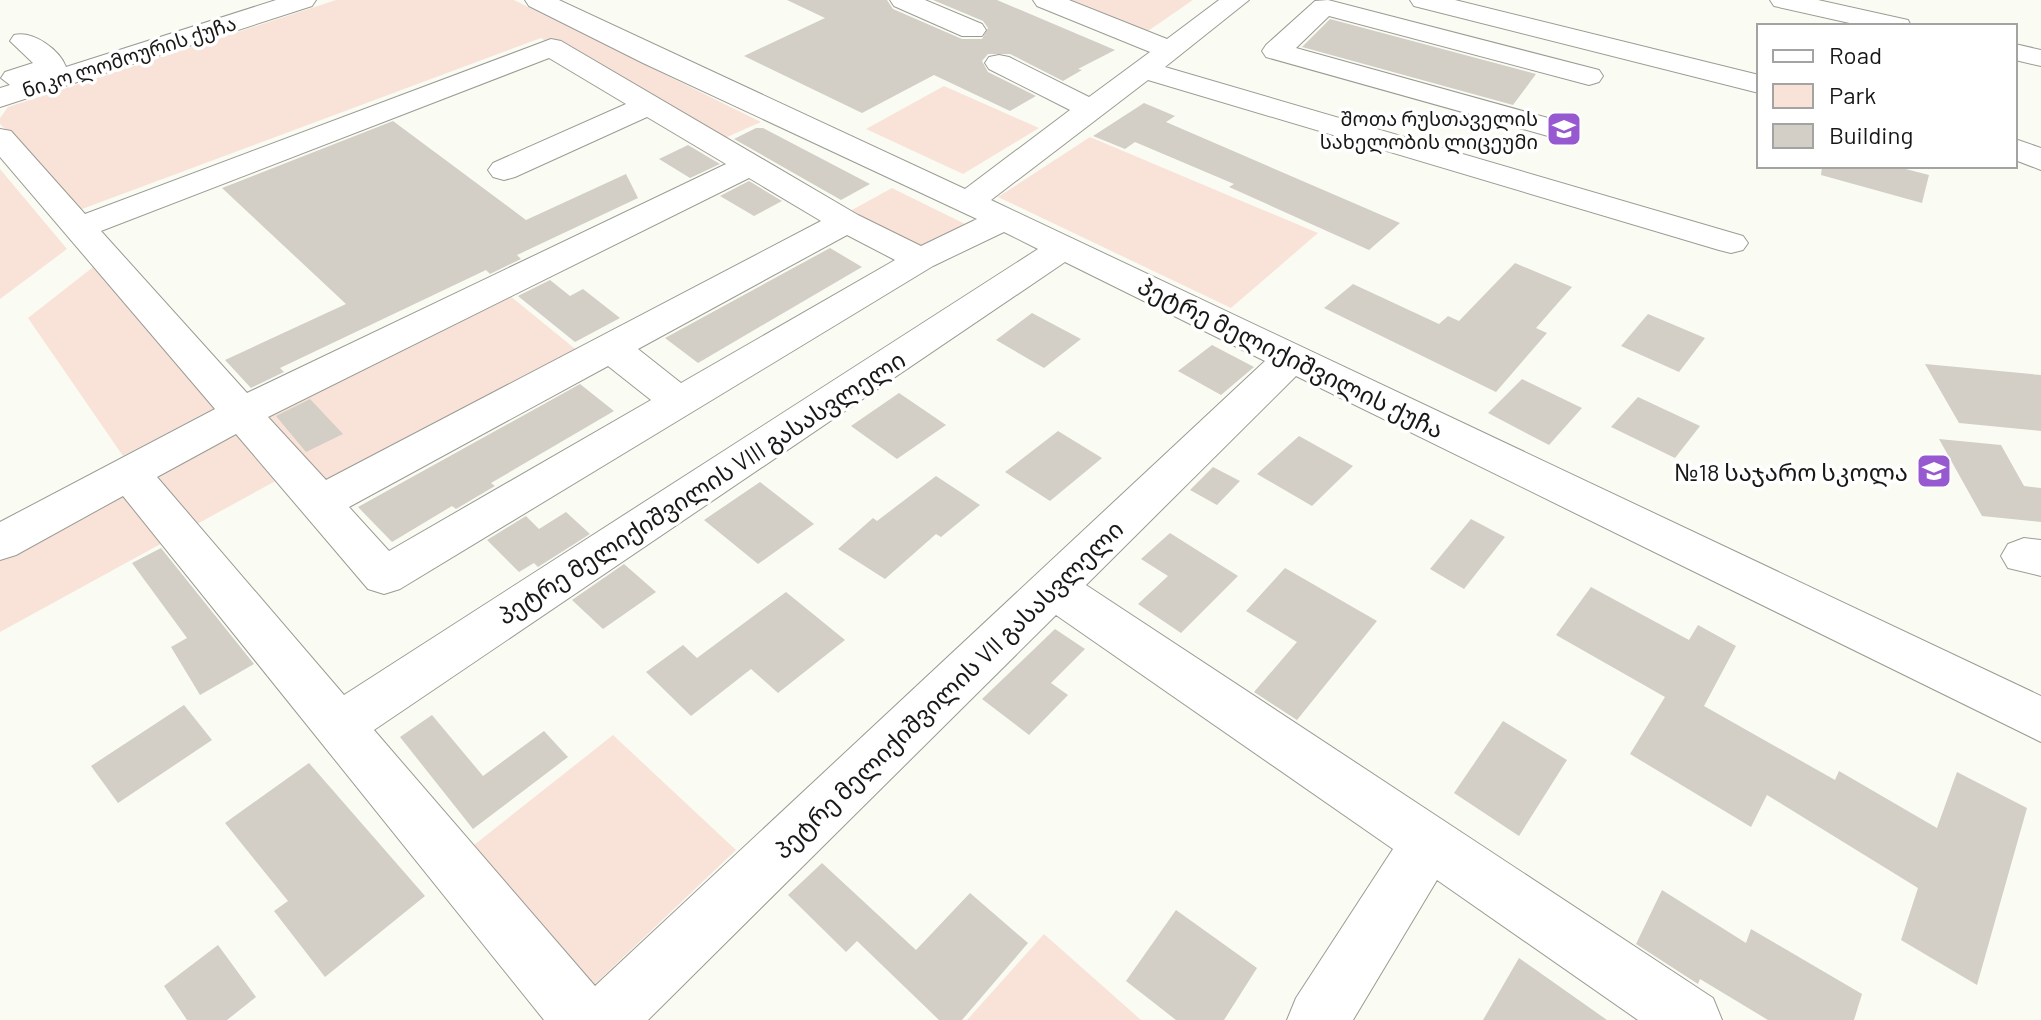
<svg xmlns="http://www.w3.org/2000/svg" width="2041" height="1020" font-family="Barlow,'Noto Sans Georgian',sans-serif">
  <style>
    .green { fill: #f9e3d9 }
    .building { fill: #d3cec6 }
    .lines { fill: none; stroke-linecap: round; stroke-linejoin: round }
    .minor-casing { stroke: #9a9c93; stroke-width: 2 }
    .minor { fill: #fff; fill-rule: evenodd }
    .labels { text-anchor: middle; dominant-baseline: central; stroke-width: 7; stroke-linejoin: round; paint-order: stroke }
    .far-street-label { font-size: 20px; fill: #181916; stroke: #fff }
    .far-poi-label { font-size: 20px; fill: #181916; stroke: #fff; text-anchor: end }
    .street-label { font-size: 24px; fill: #181916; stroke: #fff }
    .poi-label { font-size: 24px; fill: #181916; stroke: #fff; text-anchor: end }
  </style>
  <rect width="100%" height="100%" fill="#fafcf3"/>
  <!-- green -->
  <g class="green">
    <polygon points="336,0 514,0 761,122 718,141 541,38 82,209 0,124 0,118 8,107"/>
    <polygon points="1071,0 1193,0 1148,31"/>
    <polygon points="944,86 1039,128 963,174 866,129"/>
    <polygon points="1090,137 1318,233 1231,308 998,197"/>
    <polygon points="0,169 67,249 0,299"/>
    <polygon points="892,188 965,224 914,253 841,216"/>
    <polygon points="97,264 218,406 123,456 28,318"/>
    <polygon points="504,291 579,352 328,487 260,411"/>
    <polygon points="234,430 281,478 0,632 0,551"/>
    <polygon points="613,735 736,850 594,985 474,845"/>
    <polygon points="1044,934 1141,1020 967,1020"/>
  </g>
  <!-- building -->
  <g class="building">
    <polygon points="787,0 887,0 893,9 962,39 982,39 988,28 983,21 933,0 997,0 1115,50 1078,69 1082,70 1063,81 1010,54 988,54 982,61 988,72 1036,96 1010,111 934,75 862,113 744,56 825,18"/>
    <polygon points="1330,19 1536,74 1513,105 1302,47"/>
    <polygon points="1144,103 1175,116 1166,122 1400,223 1369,250 1229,187 1234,184 1135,142 1125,149 1093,136"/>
    <polygon points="393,121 526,220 626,174 638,198 517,255 521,259 490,274 486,270 280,368 284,372 251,388 225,360 346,304 222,188"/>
    <polygon points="756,128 763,128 870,184 841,200 734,139"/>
    <polygon points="688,145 720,164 690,178 659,159"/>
    <polygon points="1822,166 1894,166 1929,175 1922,203 1821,175"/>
    <polygon points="749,181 782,201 754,216 720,196"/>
    <polygon points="830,248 862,267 698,363 665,338"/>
    <polygon points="1515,263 1572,287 1536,328 1547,333 1496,392 1324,308 1353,284 1439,324 1448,316 1459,321"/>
    <polygon points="550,280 570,296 583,289 620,318 575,342 518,296"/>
    <polygon points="1032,313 1081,339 1044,368 996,340"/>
    <polygon points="1648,314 1705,338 1679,372 1621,346"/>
    <polygon points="1212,345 1254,367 1221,395 1178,371"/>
    <polygon points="1925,364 2041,375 2041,431 1959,423"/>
    <polygon points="1522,379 1582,408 1549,445 1488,413"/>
    <polygon points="580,384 614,411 491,483 495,486 456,509 452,506 392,542 358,507"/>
    <polygon points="899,393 946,425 897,459 851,426"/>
    <polygon points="1638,397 1700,426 1675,458 1611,427"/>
    <polygon points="310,399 343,434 306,452 276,416"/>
    <polygon points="1058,431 1102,458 1050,501 1005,472"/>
    <polygon points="1299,436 1353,466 1312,506 1257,474"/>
    <polygon points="1939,439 2001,445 2024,486 2041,488 2041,522 1982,516"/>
    <polygon points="1213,467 1240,481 1217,505 1190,490"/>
    <polygon points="936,476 980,505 941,537 936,534 885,579 838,549 873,518 877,521"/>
    <polygon points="760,482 814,524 758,564 704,520"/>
    <polygon points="566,512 590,534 538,567 534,563 519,572 487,540 526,516 539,529"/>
    <polygon points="1471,519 1505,537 1464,589 1430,569"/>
    <polygon points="1170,533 1238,576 1181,633 1138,604 1168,576 1141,559"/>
    <polygon points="161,548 254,664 200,695 171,647 187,638 132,563"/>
    <polygon points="624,564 656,592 603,629 572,600"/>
    <polygon points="1285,568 1377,621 1297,720 1254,692 1297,642 1246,611"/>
    <polygon points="1591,587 1689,640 1698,625 1736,646 1704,706 1835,780 1839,771 1937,828 1957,772 2027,808 1977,985 1901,940 1918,888 1767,795 1751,827 1630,754 1665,697 1556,635"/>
    <polygon points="786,592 845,640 778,693 751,669 691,716 646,672 683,645 697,658"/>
    <polygon points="1055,629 1085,649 1051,683 1068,695 1029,735 982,699"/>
    <polygon points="184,705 212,740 118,803 91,766"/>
    <polygon points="432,715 483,776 544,731 568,757 473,829 400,737"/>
    <polygon points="1503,721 1567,760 1519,836 1454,793"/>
    <polygon points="309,763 425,896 325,977 274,911 288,901 225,823"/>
    <polygon points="822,863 916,950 970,893 1028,943 962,1020 939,1020 857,941 846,952 788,895"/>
    <polygon points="1662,890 1746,943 1751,929 1862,994 1854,1020 1768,1020 1700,979 1698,984 1636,944"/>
    <polygon points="1176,910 1257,968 1224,1020 1176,1020 1126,981"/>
    <polygon points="218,945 256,997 227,1020 187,1020 164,986"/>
    <polygon points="1519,958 1607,1020 1483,1020"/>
  </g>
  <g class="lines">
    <defs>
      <g id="minor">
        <path d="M276,0H316L312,6L0,107V88L10,85L1,78L5,72L33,63L10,41L14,35C33,30 60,50 66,67Z"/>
        <path d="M525,0H559L965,189L1070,110L989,69L985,63L989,57L999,55L1009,57L1089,97L1150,52L1037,6L1033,0H1069L1167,39L1219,0H1249L1165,67L1743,236L1748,243L1743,250L1731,253L1719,250L1148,80L991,200L2041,696V742L1296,376L1086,585L1713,998L1722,1020H1638L1437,880L1353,1020H1287L1296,998L1393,849L1056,615L648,1020H544L123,496L16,555L0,560V522L215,409L0,157V129L11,131L85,214L551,39L561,41L858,215L921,246L977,219L643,63L529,6ZM549,58L626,104L493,163L488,170L493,177L504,180L515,177L647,117L726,164L247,393L101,231ZM749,178L821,221L326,480L268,417ZM1004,232L1038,249L344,695L157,477L236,434L368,589L384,594L400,589L933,266ZM847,235L895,260L681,383L638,349ZM1065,262L1265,361L595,986L374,730ZM608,366L651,400L389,551L349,507Z"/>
        <polygon points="890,0 925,0 982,24 986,30 982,36 962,36 894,6"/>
        <polygon points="1328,0 1599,70 1603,76 1599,82 1589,85 1329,16 1296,48 1566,123 1570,129 1566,135 1555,138 1266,57 1262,51 1266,45 1315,1"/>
        <polygon points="1410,0 1455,0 1759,75 1759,93 1414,6"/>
        <polygon points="1770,0 1818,0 1908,20 1911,26 1863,26 1774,6"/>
        <polygon points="2015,44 2041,50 2041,66 2015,60"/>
        <polygon points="2015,139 2041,148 2041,170 2015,160"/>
        <polygon points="2024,538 2041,540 2041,576 2008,568 2001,556 2008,544"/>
      </g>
    </defs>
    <!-- minor casing -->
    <use href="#minor" class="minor-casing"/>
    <!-- minor -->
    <use href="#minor" class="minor"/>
  </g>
  <!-- icons -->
  <defs>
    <symbol id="school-square" viewBox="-11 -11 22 22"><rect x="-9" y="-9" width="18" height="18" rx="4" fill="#9659d0" stroke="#fff"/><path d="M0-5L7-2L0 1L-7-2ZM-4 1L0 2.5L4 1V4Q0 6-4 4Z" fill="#fff"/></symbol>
  </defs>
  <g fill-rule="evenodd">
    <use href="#school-square" x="1544" y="109" width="40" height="40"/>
    <use href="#school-square" x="1914" y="451" width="40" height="40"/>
  </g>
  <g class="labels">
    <!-- far-street labels -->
    <g class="far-street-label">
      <text transform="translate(129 56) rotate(-18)">ნიკო ლომოურის ქუჩა</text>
    </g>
    <!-- far-poi labels -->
    <g class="far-poi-label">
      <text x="1538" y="118">შოთა რუსთაველის<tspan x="1538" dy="23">სახელობის ლიცეუმი</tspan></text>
    </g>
    <!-- street labels -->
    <g class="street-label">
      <text transform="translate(1291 357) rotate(26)">პეტრე მელიქიშვილის ქუჩა</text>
      <text transform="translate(701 487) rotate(-33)">პეტრე მელიქიშვილის VIII გასასვლელი</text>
      <text transform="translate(948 689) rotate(-44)">პეტრე მელიქიშვილის VII გასასვლელი</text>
    </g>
    <!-- poi labels -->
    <g class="poi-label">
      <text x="1908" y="471">№18 საჯარო სკოლა</text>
    </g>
  </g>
  <!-- legend -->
  <rect x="1757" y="24" width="260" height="144" fill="#ffffff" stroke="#a3a3a2" stroke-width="2"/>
  <rect x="1773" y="50" width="40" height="12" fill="#ffffff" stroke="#a3a3a2" stroke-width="2"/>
  <text x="1829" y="64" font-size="24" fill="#181916">Road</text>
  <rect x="1773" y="84" width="40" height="24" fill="#f9e3d9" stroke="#a3a3a2" stroke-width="2"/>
  <text x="1829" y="104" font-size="24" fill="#181916">Park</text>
  <rect x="1773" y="124" width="40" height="24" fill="#d3cec6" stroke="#a3a3a2" stroke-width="2"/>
  <text x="1829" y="144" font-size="24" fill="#181916">Building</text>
</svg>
